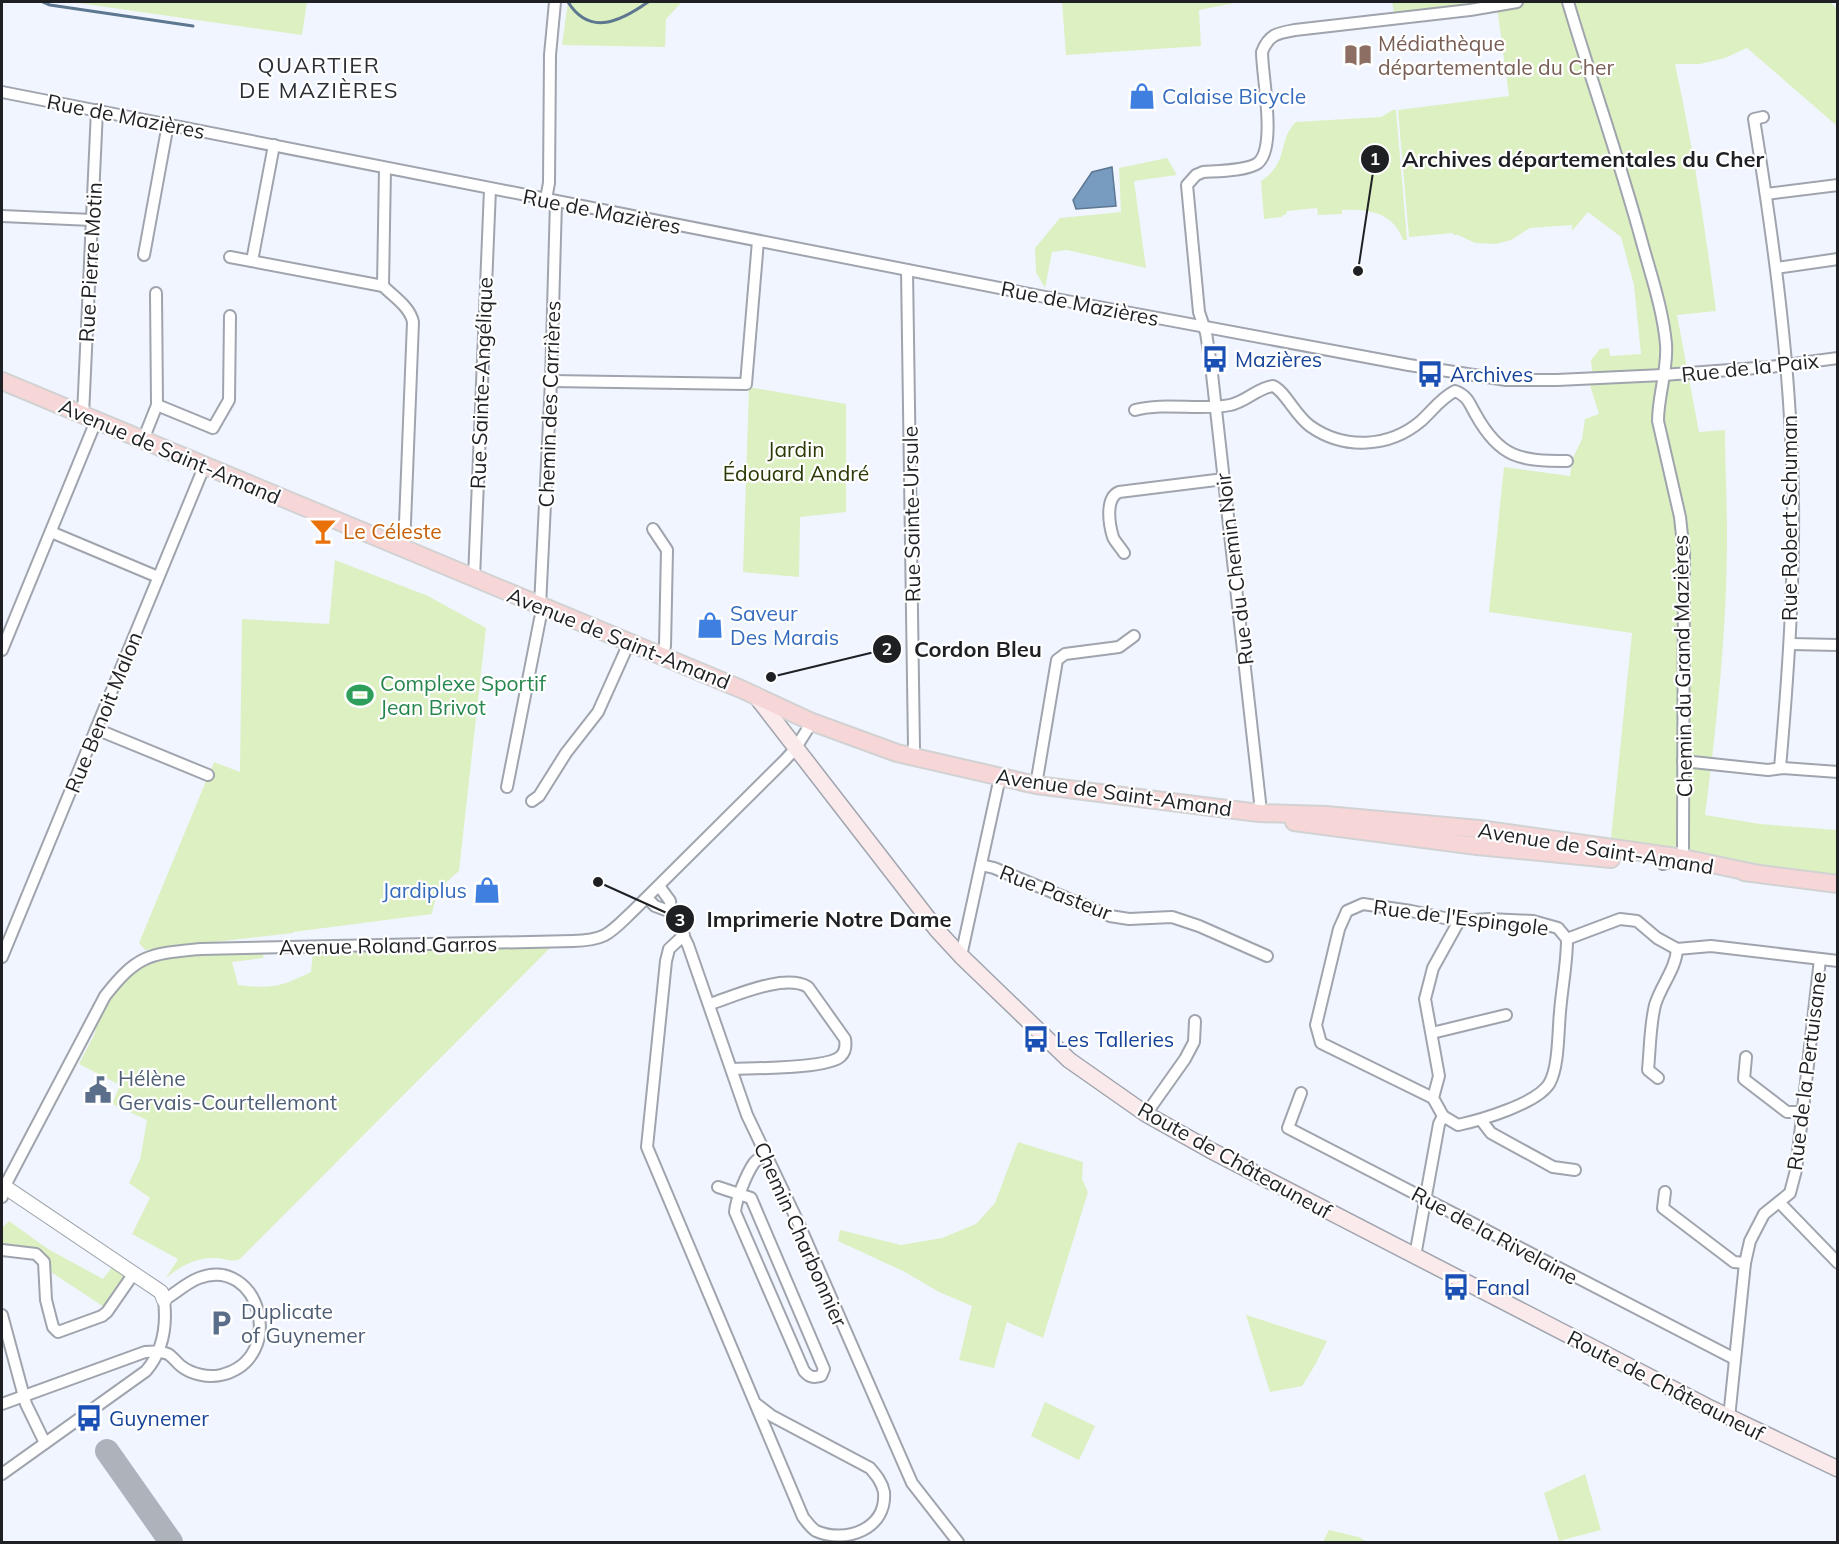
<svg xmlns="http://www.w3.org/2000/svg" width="1839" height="1544" font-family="Mulish,sans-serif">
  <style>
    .green { fill: #ddf0c2 }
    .water { fill: #789cc0; stroke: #5d7791; stroke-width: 1.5 }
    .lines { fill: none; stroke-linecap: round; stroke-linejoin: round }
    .stream { stroke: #5d7791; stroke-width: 3 }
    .taxiway { stroke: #aeb2ba; stroke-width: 24 }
    .minor-casing { stroke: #9fa4ad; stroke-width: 14 }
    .tertiary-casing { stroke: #9fa4ad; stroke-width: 16 }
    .secondary-casing { stroke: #9fa4ad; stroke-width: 18 }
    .primary-casing { stroke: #d2d2d3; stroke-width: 20 }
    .minor { stroke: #fff; stroke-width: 10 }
    .tertiary { stroke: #fff; stroke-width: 14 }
    .secondary { stroke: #fbeaec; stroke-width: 15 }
    .primary { stroke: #f7d6d8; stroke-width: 16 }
    .labels { text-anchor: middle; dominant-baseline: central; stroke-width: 4.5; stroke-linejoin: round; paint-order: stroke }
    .education-label { font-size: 21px; fill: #785e54; stroke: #fff; text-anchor: start }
    .shop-label { font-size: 21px; fill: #366cbe; stroke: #fff; text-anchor: start }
    .street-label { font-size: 21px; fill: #1e2023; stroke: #fff }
    .transit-label { font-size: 21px; fill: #164399; stroke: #fff; text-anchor: start }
    .park-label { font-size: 21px; fill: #293a05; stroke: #fff }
    .food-label { font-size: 21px; fill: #c56008; stroke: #fff; text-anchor: start }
    .leisure-label { font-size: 21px; fill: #27864d; stroke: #fff; text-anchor: start }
    .service-label { font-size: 21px; fill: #4e5e75; stroke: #fff; text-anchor: start }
    .neighbourhood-label { font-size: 22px; letter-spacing: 1.5px; fill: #2b2f36; stroke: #fff }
    .leader { fill: none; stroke: #1e2023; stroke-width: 2 }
    .callout-dot { fill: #1e2023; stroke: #fff; stroke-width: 2 }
    .mark-label { font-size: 18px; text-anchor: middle; font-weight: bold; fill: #fff }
    .callout-label { font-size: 22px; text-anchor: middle; font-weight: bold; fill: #1e2023; stroke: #fff; stroke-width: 4.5; stroke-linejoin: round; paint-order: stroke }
  </style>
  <rect width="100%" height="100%" fill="#f0f5ff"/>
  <!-- green -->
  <g class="green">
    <polygon points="71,2 307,2 302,35"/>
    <polygon points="568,2 682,2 666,19 665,47 562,45"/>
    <polygon points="1062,2 1240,2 1199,10 1201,46 1066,55"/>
    <path d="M1392,2H1830L1837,9V126L1747,48L1725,58L1700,64H1675C1693,146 1705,228 1716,311L1677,315L1699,432L1725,430C1725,465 1727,500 1727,536C1727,629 1717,723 1705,815L1760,824L1837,830V884L1610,848L1632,633L1489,612L1504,467L1570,476L1572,460L1582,439L1585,419L1599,414L1588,379L1592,371L1591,360L1600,349L1609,348L1610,356L1641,354L1634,285L1621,237L1588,212L1572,231V225L1530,228L1511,240L1496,244L1475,243L1458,235H1454L1453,233L1409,237L1398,110L1509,96L1498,14L1494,6L1395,18Z"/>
    <path d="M1393,110H1396L1407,240H1403C1393,212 1368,209 1342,210V214L1318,215L1317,208L1287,211L1286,215H1283L1282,217L1264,219L1261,181C1290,162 1277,140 1296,122L1381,117Z"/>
    <polygon points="1167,158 1177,175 1134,181 1146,268 1067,250 1052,252 1045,288 1036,272 1035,248 1060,218 1121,212 1119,168"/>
    <polygon points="749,387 846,404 846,512 800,517 799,577 743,572"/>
    <path d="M335,560L428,596L486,628L459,871C444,883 435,894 432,914L293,932V933L145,950L139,943L214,762L240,772L242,619L329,624Z"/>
    <path d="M550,948L240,1259C232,1263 225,1258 216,1258C196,1257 181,1266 166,1278L178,1259L132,1234L150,1198L129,1183L140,1160L147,1120L112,1104L120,1085L79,1064L95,1033L96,1023L112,993L129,975L151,961L176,954L264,952L263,958L232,962L238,985C272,989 280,987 311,972L313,951Z"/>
    <polygon points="1018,1142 1083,1162 1082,1179 1088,1192 1043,1338 1007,1322 994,1368 959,1360 972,1306 939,1292 905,1272 838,1241 840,1230 901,1245 942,1238 976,1224 995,1203"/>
    <polygon points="9,1221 48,1249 103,1279 113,1266 125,1274 126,1278 104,1307 48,1270 46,1257 41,1251 2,1245 2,1228"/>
    <polygon points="1246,1315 1327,1341 1315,1365 1302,1386 1270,1392"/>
    <polygon points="1045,1402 1095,1426 1079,1460 1031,1436"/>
    <polygon points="1585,1474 1601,1530 1559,1541 1544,1493"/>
    <polygon points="1329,1530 1359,1537 1367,1542 1323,1542"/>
  </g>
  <!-- water -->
  <polygon class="water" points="1112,167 1116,206 1076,209 1073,200 1092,172"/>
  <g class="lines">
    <!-- stream -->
    <g class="stream">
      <polyline points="43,2 50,5 193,26"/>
      <path d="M568,2C590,37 621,21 648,2"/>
    </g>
    <!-- taxiway -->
    <polyline class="taxiway" points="107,1451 171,1542"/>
    <defs>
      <g id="minor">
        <path d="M1568,2C1592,83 1621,164 1643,246C1652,278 1663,311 1666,344C1668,370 1658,395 1658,421L1680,517L1684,554L1683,844V858L1663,864"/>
        <polyline points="2,92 1040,296 1409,365 1506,380 1557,380 1663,375 1770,367 1838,358"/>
        <path d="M1763,117L1754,119C1772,231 1788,345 1792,459C1796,562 1789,665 1780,768"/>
        <path d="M385,168L383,286C394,297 410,307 413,322L404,548"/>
        <polyline points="1766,194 1838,185"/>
        <polyline points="546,199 549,183 550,55 555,2"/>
        <polyline points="2,216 92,220"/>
        <polyline points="144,255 168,124"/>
        <polyline points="230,257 383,286"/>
        <polyline points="252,261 274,145"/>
        <polyline points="1776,268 1838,259"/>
        <polyline points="907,270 914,748 913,757"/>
        <polyline points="551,381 746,384 758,241"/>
        <polyline points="157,405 213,428 229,400 230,316"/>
        <path d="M1135,410C1166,402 1199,411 1230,405C1246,402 1257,388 1273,386C1285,391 1295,415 1310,426C1344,450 1389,448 1421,421C1433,410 1441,398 1455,391C1468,396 1469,403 1476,415C1500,458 1520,461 1567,461"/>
        <polyline points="83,415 97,110"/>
        <polyline points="143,440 157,405 156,293"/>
        <polyline points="653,529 667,550 665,646 661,655"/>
        <polyline points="51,532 158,577"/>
        <path d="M1124,553C1121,548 1115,542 1113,537C1109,524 1105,498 1119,492L1224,479"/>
        <polyline points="474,578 490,189"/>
        <polyline points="540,606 551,381 556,202"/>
        <polyline points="1790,644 1838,645"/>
        <polyline points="2,650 96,421"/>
        <polyline points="96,729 208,775"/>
        <polyline points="1683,761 1768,770 1783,768 1838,772"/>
        <polyline points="1036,785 1057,660 1065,654 1119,647 1134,636"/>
        <polyline points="507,787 540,619 544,608"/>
        <polyline points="532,801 539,796 566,753 598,712 629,643"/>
        <path d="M1259,813L1260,802L1211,365L1206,333L1199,312L1187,185L1196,175L1203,172C1217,171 1247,171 1258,163C1277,147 1262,76 1262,52C1269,34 1278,33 1295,30L1470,10L1517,2"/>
        <polyline points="981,865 994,868 1110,916 1129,919 1172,917 1199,926 1267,956"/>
        <polyline points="659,886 670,901 671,912 688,945 747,1115 798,1222 912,1483 958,1542"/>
        <polyline points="647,898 655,906 671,912"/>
        <path d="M684,935L669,949L666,961L647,1147L803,1517C807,1522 811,1528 816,1531C846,1544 887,1529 884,1492C882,1482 876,1475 870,1468L772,1416L755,1403"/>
        <polyline points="1567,939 1620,919 1637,921 1657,938 1677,949 1711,946 1838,961"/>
        <polyline points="961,956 1000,777"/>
        <polyline points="2,957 204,467"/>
        <path d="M710,1004C735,996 784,973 808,987L845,1039C846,1045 846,1051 841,1056C829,1069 752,1068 732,1069"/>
        <polyline points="1432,1033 1506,1015"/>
        <polyline points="1746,1057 1744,1079 1787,1112 1803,1112"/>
        <path d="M1658,1078L1648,1070C1650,1049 1650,1025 1655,1005C1661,985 1676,969 1677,949"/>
        <polyline points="1301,1093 1288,1128 1735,1359"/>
        <path d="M1433,1098L1321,1043L1316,1025L1339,929L1347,911L1363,904L1411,911L1459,921L1489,919L1533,921L1558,928L1567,939C1567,964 1562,987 1560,1012C1558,1031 1559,1068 1549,1084C1536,1104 1481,1120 1458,1125L1443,1116"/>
        <polyline points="1146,1114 1185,1059 1194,1042 1195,1021"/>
        <polyline points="1481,1120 1491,1133 1553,1167 1575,1170"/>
        <path d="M718,1187L751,1198L824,1369L821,1376C813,1378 809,1377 804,1371L735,1212C736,1199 747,1173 754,1163C757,1159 762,1157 766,1155"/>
        <polyline points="1665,1192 1663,1208 1734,1262 1745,1263"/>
        <path d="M2,1197L8,1180L105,996C138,954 149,954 200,949L573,941C607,940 610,933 634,910L785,760L795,749L812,722"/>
        <polyline points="1779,1202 1838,1263"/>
        <polyline points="2,1250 36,1254 44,1262 46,1300 53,1327 58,1332 102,1316 107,1312 134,1273"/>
        <polyline points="1415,1256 1439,1124 1443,1116 1433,1098 1439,1076 1425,999 1433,968 1459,921"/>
        <polyline points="2,1315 26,1404 45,1443"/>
        <path d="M2,1404L145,1352C153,1351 161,1351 168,1354C173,1357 177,1363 181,1366C191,1374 208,1378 221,1375C288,1359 260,1255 199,1278C186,1283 176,1293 164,1300C167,1325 163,1351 146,1371L2,1474"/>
        <polyline points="1729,1418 1745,1263 1750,1241 1764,1214 1790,1193 1796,1170 1820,959"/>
      </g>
      <polyline id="tertiary" points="2,1185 161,1292 164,1300"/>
      <polyline id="secondary" points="755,695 937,930 961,956 1069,1060 1146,1114 1210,1150 1706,1406 1838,1469"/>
      <g id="primary">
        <polyline points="2,381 741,689 812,722 897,753 1036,785 1259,813 1326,815 1479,829 1683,858 1754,873"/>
        <polyline points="1294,822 1477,846 1611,859"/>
        <polyline points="1744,872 1838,884"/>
      </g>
    </defs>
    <!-- minor casing -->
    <use href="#minor" class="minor-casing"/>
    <!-- tertiary casing -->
    <use href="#tertiary" class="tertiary-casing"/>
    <!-- secondary casing -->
    <use href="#secondary" class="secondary-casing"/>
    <!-- primary casing -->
    <use href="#primary" class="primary-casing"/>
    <!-- minor -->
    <use href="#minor" class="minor"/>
    <!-- tertiary -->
    <use href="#tertiary" class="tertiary"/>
    <!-- secondary -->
    <use href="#secondary" class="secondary"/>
    <!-- primary -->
    <use href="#primary" class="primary"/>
  </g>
  <!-- icons -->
  <defs>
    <symbol id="library-bare" viewBox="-9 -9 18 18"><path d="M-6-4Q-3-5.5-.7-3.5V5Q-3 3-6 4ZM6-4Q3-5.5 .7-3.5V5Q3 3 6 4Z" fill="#8d6e63" stroke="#fff" stroke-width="2.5" paint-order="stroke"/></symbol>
    <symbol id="shop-bare" viewBox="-9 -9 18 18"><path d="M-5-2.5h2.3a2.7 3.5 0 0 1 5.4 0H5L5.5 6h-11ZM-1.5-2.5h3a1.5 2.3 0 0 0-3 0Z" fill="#3f7fe0" stroke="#fff" stroke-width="2.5" paint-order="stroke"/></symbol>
    <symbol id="bus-bare" viewBox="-9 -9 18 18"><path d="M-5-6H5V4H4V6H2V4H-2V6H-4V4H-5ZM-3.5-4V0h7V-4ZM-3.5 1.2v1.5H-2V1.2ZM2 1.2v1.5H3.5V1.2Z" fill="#1a4fb4" stroke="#fff" stroke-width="2.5" paint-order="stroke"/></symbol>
    <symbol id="bar-bare" viewBox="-9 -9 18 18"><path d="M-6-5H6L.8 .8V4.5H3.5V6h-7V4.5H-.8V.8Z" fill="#e8710a" stroke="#fff" stroke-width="2.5" paint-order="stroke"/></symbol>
    <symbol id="stadium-bare" viewBox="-9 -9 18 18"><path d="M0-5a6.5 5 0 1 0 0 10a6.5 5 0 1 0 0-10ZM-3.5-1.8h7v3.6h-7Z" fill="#2e9e5b" stroke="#fff" stroke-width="2.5" paint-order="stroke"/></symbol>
    <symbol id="civic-bare" viewBox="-9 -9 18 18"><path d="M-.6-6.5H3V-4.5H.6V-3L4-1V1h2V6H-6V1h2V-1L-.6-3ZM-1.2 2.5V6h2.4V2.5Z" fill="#5c6f8a" stroke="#fff" stroke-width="2.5" paint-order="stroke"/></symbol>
    <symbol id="parking-bare" viewBox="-9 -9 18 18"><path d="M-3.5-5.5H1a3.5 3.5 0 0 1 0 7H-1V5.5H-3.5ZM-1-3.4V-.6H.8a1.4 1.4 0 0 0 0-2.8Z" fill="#5c6f8a" stroke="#fff" stroke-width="2.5" paint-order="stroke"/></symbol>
  </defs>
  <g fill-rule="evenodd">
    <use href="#library-bare" x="1339" y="36" width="38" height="38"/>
    <use href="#shop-bare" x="1123" y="77" width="38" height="38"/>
    <use href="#bus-bare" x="1196" y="340" width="38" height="38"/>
    <use href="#bus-bare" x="1411" y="355" width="38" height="38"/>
    <use href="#bar-bare" x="304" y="512" width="38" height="38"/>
    <use href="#shop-bare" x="691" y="606" width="38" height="38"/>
    <use href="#stadium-bare" x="341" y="676" width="38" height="38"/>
    <use href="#shop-bare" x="468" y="871" width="38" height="38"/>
    <use href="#bus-bare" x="1017" y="1020" width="38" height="38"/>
    <use href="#civic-bare" x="79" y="1071" width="38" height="38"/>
    <use href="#bus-bare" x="1437" y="1268" width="38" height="38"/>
    <use href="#parking-bare" x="202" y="1304" width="38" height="38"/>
    <use href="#bus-bare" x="70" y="1399" width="38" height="38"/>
  </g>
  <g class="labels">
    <!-- education labels -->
    <g class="education-label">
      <text x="1378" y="43">Médiathèque<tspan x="1378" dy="24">départementale du Cher</tspan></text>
    </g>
    <!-- shop labels -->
    <g class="shop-label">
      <text x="1162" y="96">Calaise Bicycle</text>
      <text x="730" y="613">Saveur<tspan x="730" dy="24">Des Marais</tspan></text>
      <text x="467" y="890" text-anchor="end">Jardiplus</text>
    </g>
    <!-- street labels -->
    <g class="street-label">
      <text transform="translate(126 116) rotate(11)">Rue de Mazières</text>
      <text transform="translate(602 211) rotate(11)">Rue de Mazières</text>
      <text transform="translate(90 262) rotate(-87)">Rue Pierre Motin</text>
      <text transform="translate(1080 303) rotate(11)">Rue de Mazières</text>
      <text transform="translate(1750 367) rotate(-6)">Rue de la Paix</text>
      <text transform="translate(481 383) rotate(-88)">Rue Sainte-Angélique</text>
      <text transform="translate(549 404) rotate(-88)">Chemin des Carrières</text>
      <text transform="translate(170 451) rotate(23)">Avenue de Saint-Amand</text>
      <text transform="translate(911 514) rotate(-91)">Rue Sainte-Ursule</text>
      <text transform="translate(1789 518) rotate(-90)">Rue Robert Schuman</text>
      <text transform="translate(1234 569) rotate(-97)">Rue du Chemin Noir</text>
      <text transform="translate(619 638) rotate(22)">Avenue de Saint-Amand</text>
      <text transform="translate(1682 666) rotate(-91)">Chemin du Grand Mazières</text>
      <text transform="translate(103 712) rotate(-68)">Rue Benoit Malon</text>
      <text transform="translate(1114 792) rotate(8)">Avenue de Saint-Amand</text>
      <text transform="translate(1596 848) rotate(9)">Avenue de Saint-Amand</text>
      <text transform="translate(1056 892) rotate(21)">Rue Pasteur</text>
      <text transform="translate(1461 917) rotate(7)">Rue de l'Espingole</text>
      <text transform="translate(388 945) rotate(-1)">Avenue Roland Garros</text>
      <text transform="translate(1806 1071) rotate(-83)">Rue de la Pertuisane</text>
      <text transform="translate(1235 1160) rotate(29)">Route de Châteauneuf</text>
      <text transform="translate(801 1234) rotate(66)">Chemin Charbonnier</text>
      <text transform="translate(1495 1235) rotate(28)">Rue de la Rivelaine</text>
      <text transform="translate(1666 1385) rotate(27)">Route de Châteauneuf</text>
    </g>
    <!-- transit labels -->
    <g class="transit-label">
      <text x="1235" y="359">Mazières</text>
      <text x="1450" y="374">Archives</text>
      <text x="1056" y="1039">Les Talleries</text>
      <text x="1476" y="1287">Fanal</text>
      <text x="109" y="1418">Guynemer</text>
    </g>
    <!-- park labels -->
    <g class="park-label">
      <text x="796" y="449">Jardin<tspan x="796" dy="24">Édouard André</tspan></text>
    </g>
    <!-- food labels -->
    <g class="food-label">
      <text x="343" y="531">Le Céleste</text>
    </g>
    <!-- leisure labels -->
    <g class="leisure-label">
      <text x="380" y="683">Complexe Sportif<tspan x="380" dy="24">Jean Brivot</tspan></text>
    </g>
    <!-- service labels -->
    <g class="service-label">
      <text x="118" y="1078">Hélène<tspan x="118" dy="24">Gervais-Courtellemont</tspan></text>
      <text x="241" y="1311">Duplicate<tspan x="241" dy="24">of Guynemer</tspan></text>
    </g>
    <!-- neighbourhood labels -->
    <g class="neighbourhood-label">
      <text x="319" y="65">QUARTIER<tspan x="319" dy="25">DE MAZIÈRES</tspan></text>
    </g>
  </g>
  <!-- callouts -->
  <path class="leader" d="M1358 271L1375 159M771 677L887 649M598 882L680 919"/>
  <g class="callout-dot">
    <circle cx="1358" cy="271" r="6"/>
    <circle cx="771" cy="677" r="6"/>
    <circle cx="598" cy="882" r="6"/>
    <circle cx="1375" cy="159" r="15"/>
    <circle cx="887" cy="649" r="15"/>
    <circle cx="680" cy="919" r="15"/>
  </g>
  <g class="mark-label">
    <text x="1375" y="165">1</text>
    <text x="887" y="655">2</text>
    <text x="680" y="926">3</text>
  </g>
  <g class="callout-label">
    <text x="1583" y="167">Archives départementales du Cher</text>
    <text x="978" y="657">Cordon Bleu</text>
    <text x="829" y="927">Imprimerie Notre Dame</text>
  </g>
  <!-- border -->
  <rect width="1839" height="1544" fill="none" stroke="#1e2023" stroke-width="6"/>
</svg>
